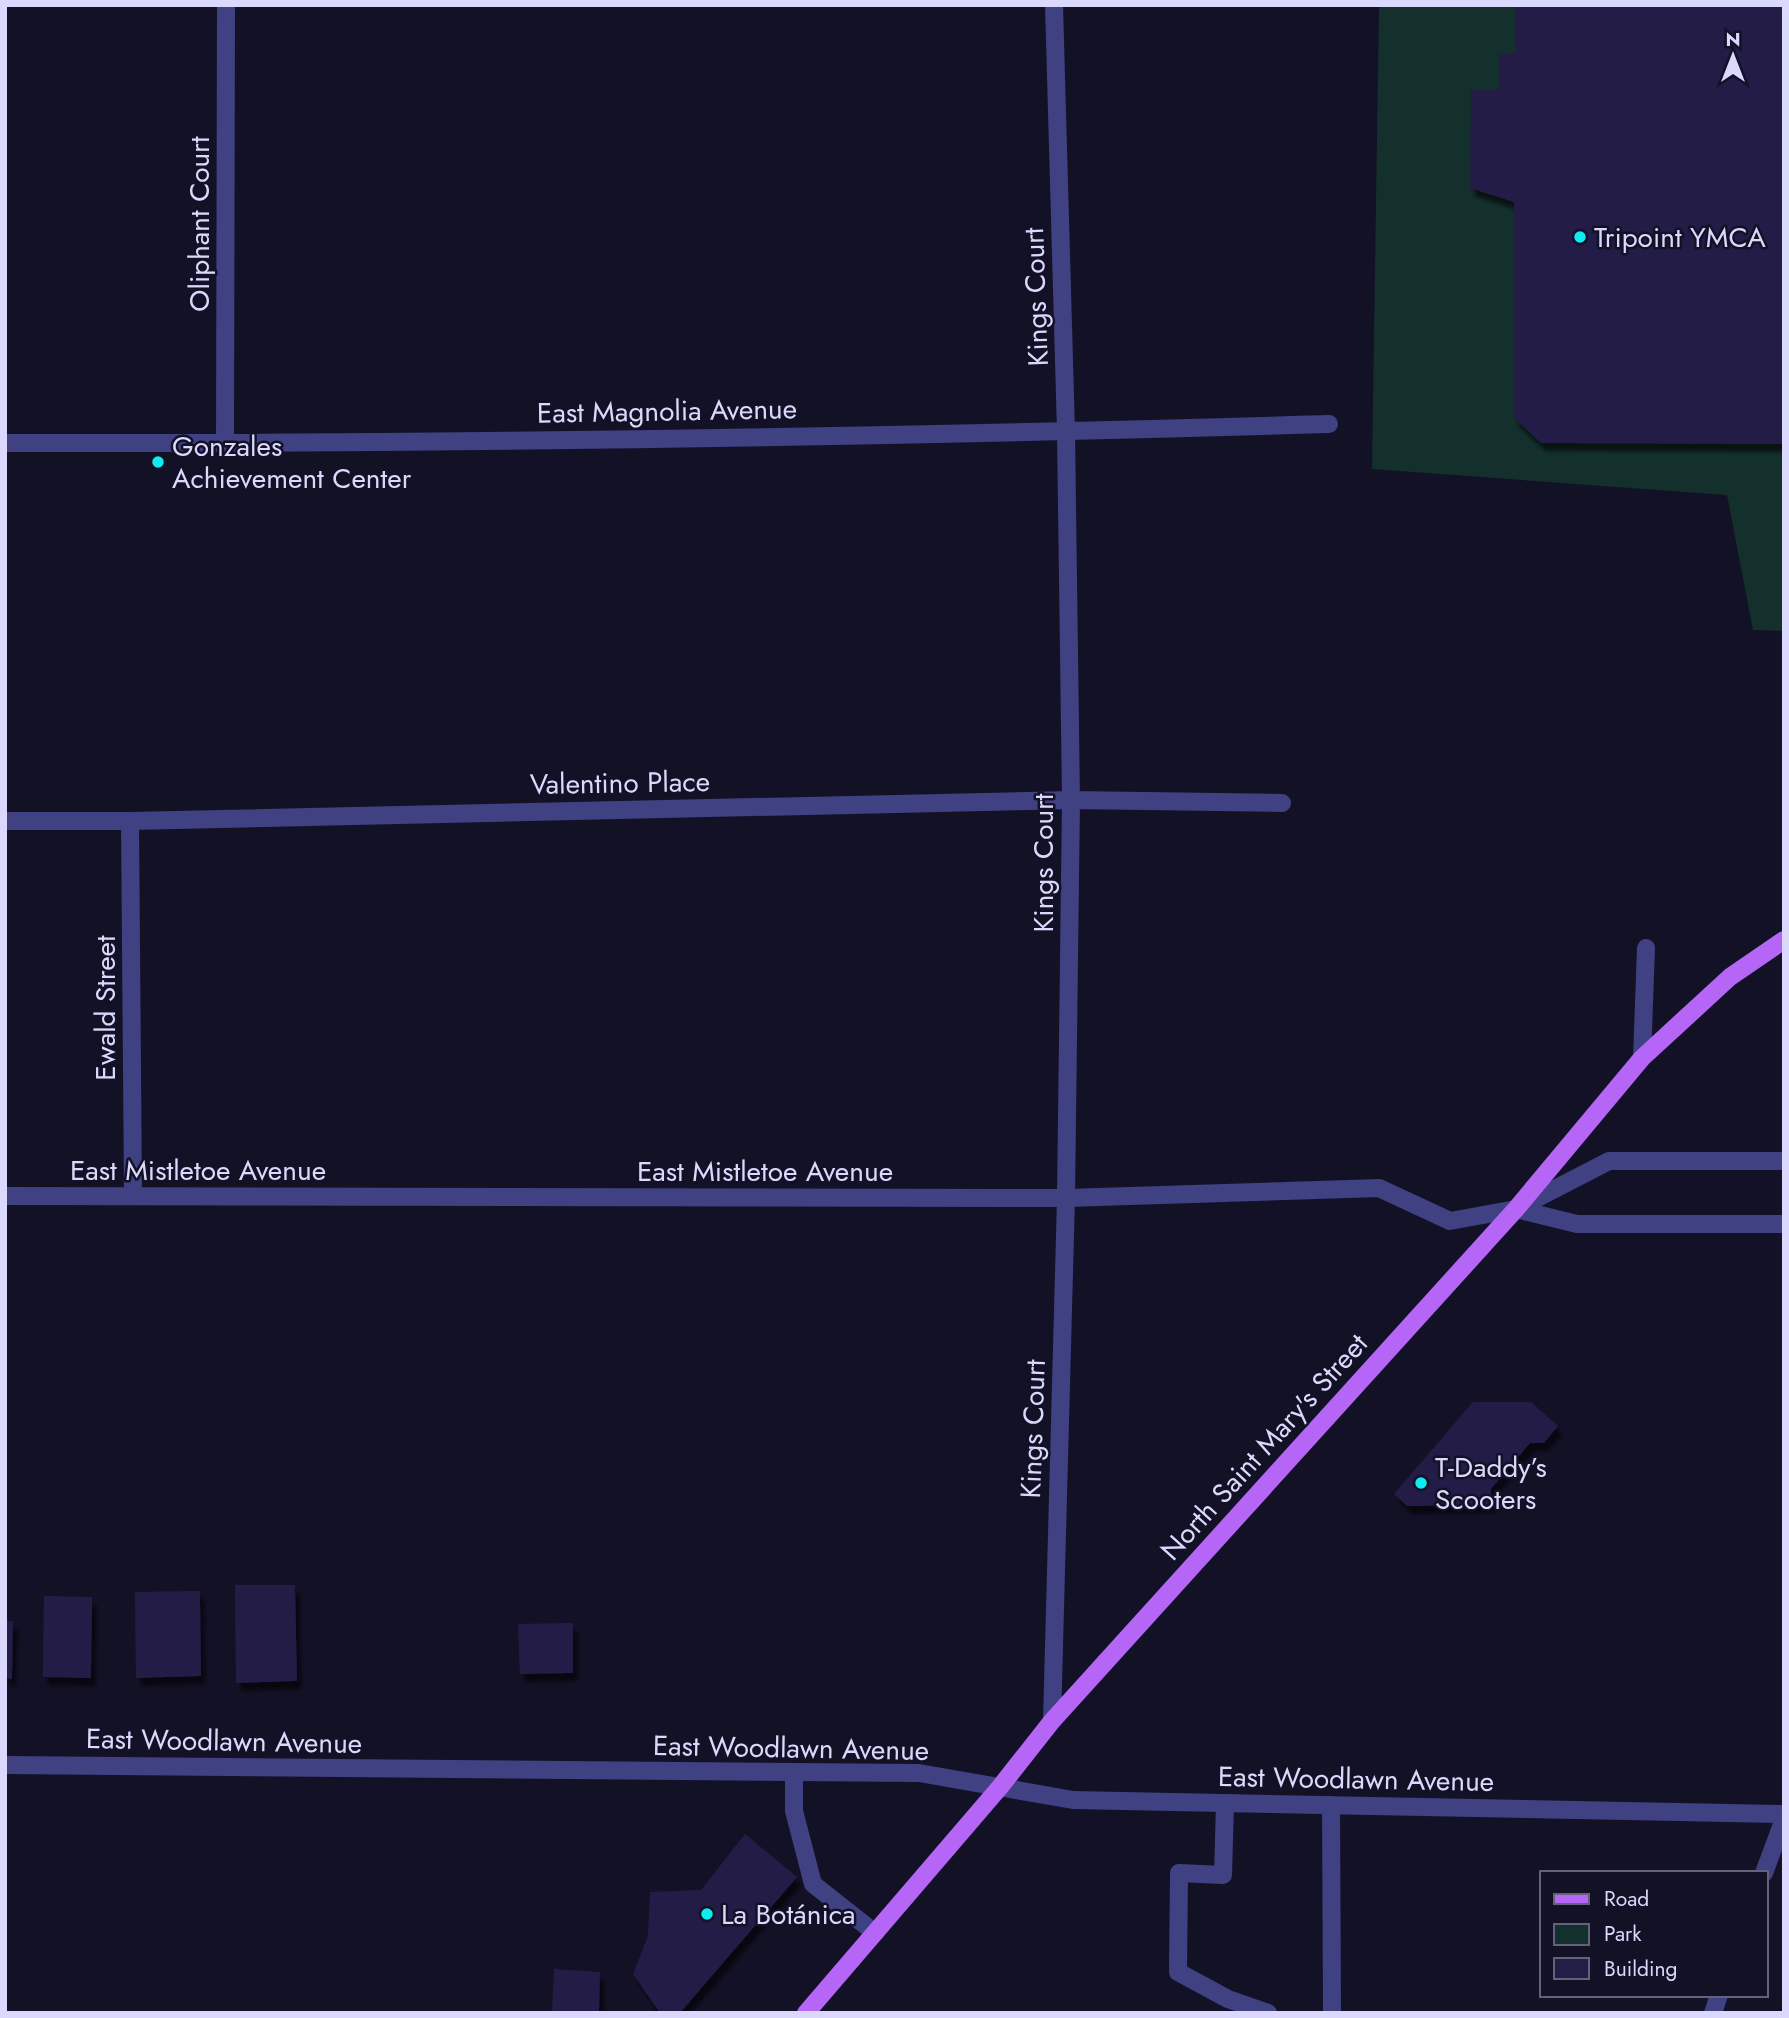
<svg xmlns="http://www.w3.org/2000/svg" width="1789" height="2018" font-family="Jost,sans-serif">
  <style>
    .green { fill: #14302d }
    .building { fill: #231e46; filter: url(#shadow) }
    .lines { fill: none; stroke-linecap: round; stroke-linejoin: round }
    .minor { stroke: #3f4182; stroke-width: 18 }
    .major { stroke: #b566f6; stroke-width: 18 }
    .poi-dot { fill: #10ebf1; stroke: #131126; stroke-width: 2.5 }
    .labels { text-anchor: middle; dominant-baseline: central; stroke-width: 5; stroke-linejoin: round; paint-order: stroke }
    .street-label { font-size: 28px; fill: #dad9fd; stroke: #131126 }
    .poi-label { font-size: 28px; fill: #dad9fd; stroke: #131126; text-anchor: start }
  </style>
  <defs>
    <filter id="shadow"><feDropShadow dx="4.5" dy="8" stdDeviation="2" flood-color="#0009"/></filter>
  </defs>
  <rect width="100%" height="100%" fill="#131126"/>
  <!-- green -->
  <polygon class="green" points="1379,5 1784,5 1784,631 1753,630 1727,495 1372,469"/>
  <!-- building -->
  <g class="building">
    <polygon points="1515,5 1784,5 1784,444 1541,443 1514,418 1514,202 1470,188 1471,89 1499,90 1499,55 1515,52"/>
    <polygon points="1473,1402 1531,1402 1558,1426 1544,1443 1530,1443 1491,1489 1491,1505 1407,1506 1394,1494"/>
    <polygon points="235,1585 295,1585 297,1681 236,1683"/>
    <polygon points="200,1591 201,1676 136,1678 135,1592"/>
    <polygon points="44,1596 92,1597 91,1678 43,1677"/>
    <polygon points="5,1621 13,1621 12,1679 5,1678"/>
    <polygon points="573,1623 573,1673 520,1674 518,1624"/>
    <polygon points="745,1834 797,1877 680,2013 660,2013 633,1974 648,1936 650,1892 701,1890"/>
    <polygon points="554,1969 600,1972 599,2013 552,2013"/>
  </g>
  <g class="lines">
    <!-- minor -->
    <g class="minor">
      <path d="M5,443C446,444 888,437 1329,424"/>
      <polyline points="225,443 226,5"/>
      <polyline points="5,821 130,821 1071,800 1282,803"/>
      <polyline points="130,821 133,1195"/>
      <polyline points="1642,1058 1646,948"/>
      <polyline points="5,1196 1066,1198 1379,1188 1450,1221 1516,1209 1609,1161 1784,1161"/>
      <polyline points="1516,1209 1577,1224 1784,1224"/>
      <polyline points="1052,1721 1066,1198 1071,800 1066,432 1054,5"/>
      <polyline points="5,1765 919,1773 1073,1800 1784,1814"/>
      <polyline points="794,1772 794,1811 813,1884 875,1933"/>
      <polyline points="1225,1803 1223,1875 1179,1873 1178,1972 1228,1999 1268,2013"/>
      <polyline points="1331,1805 1332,2013"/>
      <polyline points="1764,1873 1784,1819"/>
      <polyline points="1713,2013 1719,1995"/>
    </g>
    <!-- major -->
    <polyline class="major" points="806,2013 1000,1787 1052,1721 1516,1209 1642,1058 1730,977 1784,940"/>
  </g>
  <!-- markers -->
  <g class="poi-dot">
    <circle cx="1580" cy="237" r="7"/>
    <circle cx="158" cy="462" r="7"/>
    <circle cx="1421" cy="1483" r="7"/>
    <circle cx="707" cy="1914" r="7"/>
  </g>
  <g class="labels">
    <!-- street labels -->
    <g class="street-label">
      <text transform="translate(199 224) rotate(-90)">Oliphant Court</text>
      <text transform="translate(1036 297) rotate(-92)">Kings Court</text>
      <text transform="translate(667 411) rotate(-1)">East Magnolia Avenue</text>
      <text transform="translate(620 783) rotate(-1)">Valentino Place</text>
      <text transform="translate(1043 863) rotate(-90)">Kings Court</text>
      <text transform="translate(105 1008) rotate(-90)">Ewald Street</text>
      <text x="198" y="1170">East Mistletoe Avenue</text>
      <text x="765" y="1171">East Mistletoe Avenue</text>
      <text transform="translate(1033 1429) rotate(-88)">Kings Court</text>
      <text transform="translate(1264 1447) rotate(-48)">North Saint Mary's Street</text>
      <text transform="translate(224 1741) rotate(1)">East Woodlawn Avenue</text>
      <text transform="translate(791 1748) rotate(1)">East Woodlawn Avenue</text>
      <text transform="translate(1356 1779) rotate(1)">East Woodlawn Avenue</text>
    </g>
    <!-- poi labels -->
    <g class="poi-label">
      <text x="1594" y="237">Tripoint YMCA</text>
      <text x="172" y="446">Gonzales<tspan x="172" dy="32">Achievement Center</tspan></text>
      <text x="1435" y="1467">T-Daddy’s<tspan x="1435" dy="32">Scooters</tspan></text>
      <text x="721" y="1914">La Botánica</text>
    </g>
  </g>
  <!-- border -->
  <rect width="1789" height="2018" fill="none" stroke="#dad9fd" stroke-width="14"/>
  <!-- legend -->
  <rect x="1540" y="1871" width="228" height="126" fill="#131126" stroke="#63617c" stroke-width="2"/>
  <rect x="1554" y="1894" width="35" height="10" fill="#b566f6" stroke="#63617c" stroke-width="2"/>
  <text x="1604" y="1906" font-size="21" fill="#dad9fd">Road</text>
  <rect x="1554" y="1924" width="35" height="21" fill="#14302d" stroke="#63617c" stroke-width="2"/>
  <text x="1604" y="1941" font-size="21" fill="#dad9fd">Park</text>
  <rect x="1554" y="1958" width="35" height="21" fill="#231e46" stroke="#63617c" stroke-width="2"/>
  <text x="1604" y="1976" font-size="21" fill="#dad9fd">Building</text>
  <!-- north arrow -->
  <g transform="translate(1733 56)" stroke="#131126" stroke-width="5" paint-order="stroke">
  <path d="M0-5L12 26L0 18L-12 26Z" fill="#dad9fd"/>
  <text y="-10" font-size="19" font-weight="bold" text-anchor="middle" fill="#dad9fd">N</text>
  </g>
</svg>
